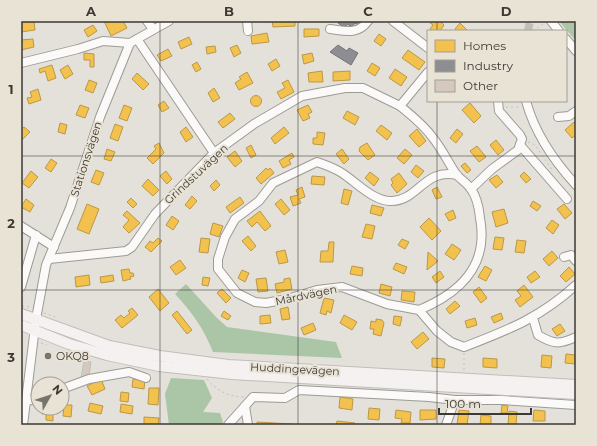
<svg xmlns="http://www.w3.org/2000/svg" width="597" height="446" font-family="Montserrat,sans-serif">
  <style>
    .forest { fill: #abc5a7 }
    .homes { fill: #f2c14e; stroke: #bb9846 }
    .industry { fill: #8d8d92; stroke: #757476 }
    .building { fill: #d5c9bf; stroke: #c2beba }
    .lines { fill: none; stroke-linecap: round; stroke-linejoin: round }
    .minor-tunnel { stroke: #c2bfb9; stroke-width: 8; stroke-dasharray: 8 4; stroke-linecap: butt }
    .minor-casing { stroke: #9c9b95; stroke-width: 10 }
    .major-casing { stroke: #c0beba; stroke-width: 12 }
    .path { stroke: #c3c1c0; stroke-width: 1; stroke-dasharray: 2 3; stroke-linecap: butt }
    .minor { stroke: #fbfaf9; stroke-width: 8 }
    .major { stroke: #f6f1f1; stroke-width: 10 }
    .grid { fill: none; stroke: #3c3934; stroke-width: 1; stroke-opacity: 0.55 }
    .poi-dot { fill: #77746e; stroke: #e9e3d5; stroke-width: 1.5 }
    .labels { text-anchor: middle; dominant-baseline: central; stroke-width: 4; stroke-linejoin: round; paint-order: stroke }
    .street-label { font-size: 11px; fill: #3c3934; stroke: #e9e3d5 }
    .poi-label { font-size: 11px; fill: #3c3934; stroke: #e9e3d5; text-anchor: start }
    .neatline { fill: none; stroke: #3c3934; stroke-width: 1.5 }
    .grid-label { font-size: 13px; text-anchor: middle; font-weight: bold; fill: #3c3934 }
  </style>
  <rect width="100%" height="100%" fill="#e4e1da"/>
  <!-- forest -->
  <g class="forest">
    <polygon points="559,21 576,21 576,41"/>
    <path d="M186,284L216,317L227,327L336,342L342,358L213,352C204,329 192,312 175,294Z"/>
    <polygon points="171,378 204,380 212,398 203,412 220,413 223,422 221,425 169,425 165,394"/>
  </g>
  <!-- homes -->
  <g class="homes">
    <polygon points="34,21 35,30 21,32 21,22"/>
    <polygon points="104,21 123,21 127,28 111,36"/>
    <polygon points="272,21 295,21 295,26 273,27"/>
    <polygon points="432,21 440,21 444,25 440,31 432,31 430,29 433,25 430,23"/>
    <polygon points="460,23 467,30 466,31 457,31 455,29"/>
    <polygon points="93,25 97,31 88,37 84,30"/>
    <polygon points="304,29 319,29 319,36 304,37"/>
    <polygon points="267,33 269,42 252,44 251,36"/>
    <polygon points="379,34 386,39 381,46 374,41"/>
    <polygon points="189,37 192,44 181,49 178,42"/>
    <polygon points="33,39 34,47 21,50 21,40"/>
    <polygon points="237,45 241,53 234,57 230,48"/>
    <polygon points="215,46 216,52 207,54 206,47"/>
    <polygon points="168,49 172,56 161,61 157,55"/>
    <polygon points="408,50 425,62 419,70 402,58"/>
    <polygon points="84,53 94,54 94,67 90,67 90,60 84,60"/>
    <polygon points="312,53 314,61 304,64 302,55"/>
    <polygon points="276,59 280,66 272,71 268,64"/>
    <polygon points="197,62 201,69 196,72 192,65"/>
    <polygon points="372,63 380,68 375,76 367,71"/>
    <polygon points="52,65 56,78 48,81 45,71 40,73 39,69"/>
    <polygon points="68,65 73,74 65,79 60,70"/>
    <polygon points="395,69 407,77 401,86 389,78"/>
    <polygon points="322,71 323,82 309,82 308,73"/>
    <polygon points="350,71 350,80 333,81 333,72"/>
    <polygon points="247,72 253,83 239,90 235,83 241,79 239,77"/>
    <polygon points="137,73 149,84 143,90 132,79"/>
    <polygon points="89,80 97,83 93,93 85,90"/>
    <polygon points="288,80 294,92 281,99 277,92 285,88 282,83"/>
    <polygon points="214,88 220,98 213,102 208,93"/>
    <polygon points="38,89 41,100 29,104 27,98 32,97 30,92"/>
    <circle cx="256" cy="101" r="5.5"/>
    <polygon points="164,101 169,108 162,112 158,105"/>
    <polygon points="470,103 481,116 474,123 462,110"/>
    <polygon points="80,105 89,108 85,118 76,115"/>
    <polygon points="124,105 132,108 127,121 119,118"/>
    <polygon points="308,105 312,112 308,114 310,118 303,121 297,110"/>
    <polygon points="347,111 359,117 355,125 343,118"/>
    <polygon points="230,113 235,119 223,128 218,122"/>
    <polygon points="574,122 576,125 576,135 572,138 565,130"/>
    <polygon points="60,123 67,125 65,134 58,132"/>
    <polygon points="115,124 123,127 118,141 110,138"/>
    <polygon points="381,125 392,133 387,140 376,131"/>
    <polygon points="24,127 30,132 21,141 21,130"/>
    <polygon points="186,127 193,137 186,142 180,132"/>
    <polygon points="284,127 289,133 275,144 271,138"/>
    <polygon points="417,129 426,141 419,147 409,136"/>
    <polygon points="457,129 463,134 456,143 450,138"/>
    <polygon points="317,132 325,133 323,145 313,144 313,138 317,138"/>
    <polygon points="496,140 504,150 498,155 490,145"/>
    <polygon points="159,143 164,153 153,164 147,158 156,149 154,146"/>
    <polygon points="367,143 375,155 368,160 359,151 360,147"/>
    <polygon points="251,145 256,155 251,158 246,148"/>
    <polygon points="477,146 486,157 479,162 470,151"/>
    <polygon points="107,149 115,152 111,161 104,159"/>
    <polygon points="342,149 349,159 344,164 336,154"/>
    <polygon points="405,149 412,155 404,164 397,158"/>
    <polygon points="235,151 242,161 235,167 227,157"/>
    <polygon points="292,153 294,157 289,160 291,164 283,168 279,161"/>
    <polygon points="51,159 57,163 51,172 45,168"/>
    <polygon points="465,163 471,170 467,173 461,166"/>
    <polygon points="416,165 424,171 418,178 411,172"/>
    <polygon points="266,168 268,170 270,168 274,173 261,184 256,178"/>
    <polygon points="96,170 104,173 99,185 91,182"/>
    <polygon points="31,171 38,177 29,188 22,183"/>
    <polygon points="166,171 172,179 167,184 160,176"/>
    <polygon points="370,172 379,179 374,186 365,178"/>
    <polygon points="524,172 531,179 526,183 520,176"/>
    <polygon points="399,173 407,184 397,193 391,185 393,183 391,179"/>
    <polygon points="497,175 503,182 496,188 489,180"/>
    <polygon points="312,176 325,177 324,185 311,184"/>
    <polygon points="148,179 159,190 153,196 142,186"/>
    <polygon points="216,180 220,185 214,191 210,186"/>
    <polygon points="302,187 305,197 299,199 301,203 293,206 290,197 298,195 296,190"/>
    <polygon points="437,187 442,197 436,199 432,190"/>
    <polygon points="344,189 352,191 348,205 341,203"/>
    <polygon points="192,196 197,201 190,209 185,205"/>
    <polygon points="240,197 244,203 230,213 226,207"/>
    <polygon points="131,198 137,204 133,208 127,202"/>
    <polygon points="26,199 34,205 30,212 21,207"/>
    <polygon points="281,199 290,210 284,215 275,204"/>
    <polygon points="533,201 541,206 537,211 530,206"/>
    <polygon points="87,204 99,209 89,234 77,229"/>
    <polygon points="564,204 572,213 565,219 557,209"/>
    <polygon points="372,205 384,208 381,216 370,213"/>
    <polygon points="504,209 508,223 496,227 492,212"/>
    <polygon points="453,210 456,218 449,221 445,214"/>
    <polygon points="127,211 140,223 129,233 123,227 129,220 123,215"/>
    <polygon points="260,211 271,226 265,231 257,222 252,227 247,221"/>
    <polygon points="172,216 179,221 173,230 166,225"/>
    <polygon points="429,218 441,231 432,240 420,227"/>
    <polygon points="552,220 559,225 553,234 546,228"/>
    <polygon points="213,223 223,226 219,237 210,234"/>
    <polygon points="366,224 375,226 372,239 362,237"/>
    <polygon points="248,236 256,246 251,251 242,241"/>
    <polygon points="495,237 504,238 502,250 493,249"/>
    <polygon points="158,238 162,241 151,252 145,247 150,241 153,243"/>
    <polygon points="201,238 210,239 208,253 199,252"/>
    <polygon points="402,239 409,242 405,249 398,245"/>
    <polygon points="517,240 526,241 524,253 515,252"/>
    <polygon points="329,242 334,242 333,262 320,262 321,251 328,251"/>
    <polygon points="452,244 461,250 454,260 445,254"/>
    <polygon points="285,250 288,262 279,264 276,252"/>
    <polygon points="552,251 558,258 549,266 543,259"/>
    <polygon points="428,252 438,261 427,270 427,269"/>
    <polygon points="180,260 186,268 176,275 170,267"/>
    <polygon points="396,263 407,267 404,274 393,269"/>
    <polygon points="352,266 363,268 362,276 350,274"/>
    <polygon points="485,266 492,270 486,281 478,277"/>
    <polygon points="569,267 575,274 566,282 560,276"/>
    <polygon points="129,269 130,273 133,273 134,276 130,277 131,279 123,281 121,270"/>
    <polygon points="242,270 249,273 245,282 238,278"/>
    <polygon points="440,271 444,277 436,283 432,277"/>
    <polygon points="535,271 540,277 531,283 527,277"/>
    <polygon points="89,275 90,285 76,287 75,277"/>
    <polygon points="113,275 114,281 101,283 100,277"/>
    <polygon points="203,277 210,278 208,286 202,285"/>
    <polygon points="266,278 268,291 258,292 256,279"/>
    <polygon points="290,278 292,289 277,293 275,284 284,282 284,279"/>
    <polygon points="381,284 392,287 390,296 379,293"/>
    <polygon points="524,285 533,297 520,307 515,300 521,296 517,291"/>
    <polygon points="479,287 487,298 481,303 473,292"/>
    <polygon points="158,289 169,303 160,311 149,297"/>
    <polygon points="222,289 231,298 226,303 217,293"/>
    <polygon points="402,291 415,292 414,302 401,300"/>
    <polygon points="324,298 334,300 331,313 327,311 326,315 320,313"/>
    <polygon points="455,301 460,306 450,314 446,309"/>
    <polygon points="288,307 290,319 282,320 280,309"/>
    <polygon points="132,308 138,315 122,328 115,320 121,315 124,318 130,313 128,311"/>
    <polygon points="177,311 192,330 187,334 172,315"/>
    <polygon points="224,311 231,316 228,320 221,316"/>
    <polygon points="501,313 503,319 494,323 491,317"/>
    <polygon points="270,315 271,323 260,324 260,316"/>
    <polygon points="344,315 357,322 352,330 340,323"/>
    <polygon points="394,316 402,317 400,326 393,324"/>
    <polygon points="475,318 477,325 467,328 465,321"/>
    <polygon points="376,319 382,320 384,323 381,336 373,334 374,329 370,329 371,321 376,322"/>
    <polygon points="313,323 316,330 304,335 301,328"/>
    <polygon points="560,324 565,331 557,336 552,329"/>
    <polygon points="423,332 429,339 417,349 411,342"/>
    <polygon points="566,354 576,355 576,364 565,363"/>
    <polygon points="542,355 552,356 551,368 541,367"/>
    <polygon points="432,358 445,359 444,368 432,367"/>
    <polygon points="483,358 497,359 497,368 483,367"/>
    <polygon points="101,379 105,389 92,395 87,386"/>
    <polygon points="133,379 145,380 144,389 132,387"/>
    <polygon points="149,388 159,388 158,405 148,404"/>
    <polygon points="121,392 129,393 128,402 120,401"/>
    <polygon points="340,397 353,399 352,410 339,408"/>
    <polygon points="90,403 103,406 101,414 88,411"/>
    <polygon points="121,404 133,406 132,414 120,412"/>
    <polygon points="64,405 72,405 71,417 63,416"/>
    <polygon points="502,405 508,406 507,413 501,413"/>
    <polygon points="42,408 53,408 53,421 46,420 46,414 42,414"/>
    <polygon points="369,408 380,409 379,420 368,419"/>
    <polygon points="396,410 411,412 410,423 401,423 402,419 395,418"/>
    <polygon points="420,410 436,410 436,419 420,420"/>
    <polygon points="459,410 469,411 467,425 457,425"/>
    <polygon points="534,410 545,411 545,421 533,421"/>
    <polygon points="509,411 517,412 516,425 508,425"/>
    <polygon points="481,415 491,416 491,425 480,425"/>
    <polygon points="144,417 159,418 158,425 144,425"/>
    <polygon points="337,421 355,423 354,425 336,425"/>
    <polygon points="257,422 292,424 292,425 257,425"/>
  </g>
  <!-- industry -->
  <g class="industry">
    <polygon points="339,21 363,21 359,26 355,23 352,27 347,24 345,28 338,23"/>
    <polygon points="338,45 347,51 349,48 358,53 351,65 330,52"/>
  </g>
  <!-- building -->
  <polygon class="building" points="84,361 91,362 89,376 81,378"/>
  <g class="lines">
    <!-- minor-tunnel -->
    <polyline class="minor-tunnel" points="528,31 530,21"/>
    <defs>
      <g id="minor">
        <polyline points="147,21 153,29"/>
        <polyline points="247,21 248,31"/>
        <polyline points="393,21 428,48"/>
        <polyline points="551,21 559,31"/>
        <path d="M330,29C345,31 358,35 368,21"/>
        <polyline points="137,39 214,153"/>
        <polyline points="566,39 576,51"/>
        <polyline points="21,63 78,49 103,41 130,43"/>
        <path d="M526,101C535,134 553,160 576,185"/>
        <path d="M400,106C412,116 424,125 433,138C442,149 448,162 456,174C460,179 467,183 471,189C477,197 479,208 480,218C489,266 460,293 419,310"/>
        <polyline points="558,117 569,116 576,111"/>
        <polyline points="520,145 567,199"/>
        <path d="M457,175C424,168 419,200 392,201C374,202 356,182 342,173C334,168 326,165 317,162L273,183L259,201L235,219L225,237L218,259V269L237,293L255,302L266,303L287,299L317,290L342,287L387,304L419,310L437,331L451,342L464,347C508,330 540,318 576,285"/>
        <polyline points="471,189 492,169 518,150 522,139 520,135 499,111 498,101"/>
        <polyline points="21,226 54,247"/>
        <polyline points="564,257 571,255 576,261"/>
        <polyline points="49,259 126,251 132,247 155,214 214,153 254,124 302,96 345,88 363,88 400,106 428,72"/>
        <polyline points="21,287 36,235"/>
        <path d="M533,318L538,335C553,344 559,345 576,337"/>
        <polyline points="62,389 89,379 129,372 146,378"/>
        <polyline points="21,403 38,398"/>
        <polyline points="245,406 248,425"/>
        <polyline points="23,425 36,319 46,265 70,208 100,117 130,43 169,21"/>
        <polyline points="228,425 253,397 285,398 299,390 429,397 455,400 502,400 576,405"/>
        <polyline points="446,425 455,400"/>
      </g>
      <g id="major">
        <polyline points="21,314 109,346 160,356 228,365 576,385"/>
        <polyline points="21,325 69,344 107,355 159,366 232,374 576,394"/>
      </g>
    </defs>
    <!-- minor casing -->
    <use href="#minor" class="minor-casing"/>
    <!-- major casing -->
    <use href="#major" class="major-casing"/>
    <!-- path -->
    <g class="path">
      <polyline points="568,21 572,31 568,33"/>
      <polyline points="533,31 545,23"/>
      <polyline points="506,107 520,107"/>
      <polyline points="528,142 535,145 553,171"/>
      <polyline points="22,306 30,307"/>
      <polyline points="44,313 58,318"/>
      <polyline points="21,337 26,339"/>
      <polyline points="41,343 47,345"/>
      <polyline points="464,370 464,353"/>
      <path d="M207,379C217,391 229,397 244,397"/>
    </g>
    <!-- minor -->
    <use href="#minor" class="minor"/>
    <!-- major -->
    <use href="#major" class="major"/>
  </g>
  <!-- grid -->
  <path class="grid" d="M160,21V425M298,21V425M437,21V31M437,101V425M21,156H576M21,290H576"/>
  <!-- markers -->
  <circle class="poi-dot" cx="48" cy="356" r="4"/>
  <g class="labels">
    <!-- street labels -->
    <g class="street-label">
      <text transform="translate(86 159) rotate(-72)">Stationsvägen</text>
      <text transform="translate(196 174) rotate(-43)">Grindstuvägen</text>
      <text transform="translate(306 295) rotate(-12)">Mårdvägen</text>
      <text transform="translate(295 369) rotate(3)">Huddingevägen</text>
    </g>
    <!-- poi labels -->
    <g class="poi-label">
      <text x="56" y="356">OKQ8</text>
    </g>
  </g>
  <!-- border -->
  <rect width="597" height="446" fill="none" stroke="#e9e3d5" stroke-width="44"/>
  <!-- legend -->
  <rect x="427" y="30" width="140" height="72" fill="#e9e3d5" stroke="#a49f95"/>
  <rect x="435" y="40" width="20" height="12" fill="#f2c14e" stroke="#a49f95"/>
  <text x="463" y="50" font-size="12" fill="#3c3934">Homes</text>
  <rect x="435" y="60" width="20" height="12" fill="#8d8d92" stroke="#a49f95"/>
  <text x="463" y="70" font-size="12" fill="#3c3934">Industry</text>
  <rect x="435" y="80" width="20" height="12" fill="#d5c9bf" stroke="#a49f95"/>
  <text x="463" y="90" font-size="12" fill="#3c3934">Other</text>
  <!-- north arrow -->
  <g transform="translate(50 396) rotate(51)"><circle r="19" fill="#e9e3d5" stroke="#a49f95"/>
  <path d="M0-3L7 15L0 10L-7 15Z" fill="#77746e"/>
  <text y="-6" font-size="11" font-weight="bold" text-anchor="middle" fill="#3c3934">N</text>
  </g>
  <!-- scale -->
  <path d="M439 408v6h92v-6" fill="none" stroke="#3c3934" stroke-width="2"/>
  <text x="445" y="408" font-size="12" fill="#3c3934" stroke="#e9e3d5" stroke-width="3" paint-order="stroke">100 m</text>
  <rect x="22" y="22" width="553" height="402" class="neatline"/>
  <g class="grid-label">
    <text x="91" y="16">A</text>
    <text x="229" y="16">B</text>
    <text x="368" y="16">C</text>
    <text x="506" y="16">D</text>
    <text x="11" y="94">1</text>
    <text x="11" y="228">2</text>
    <text x="11" y="362">3</text>
  </g>
</svg>
